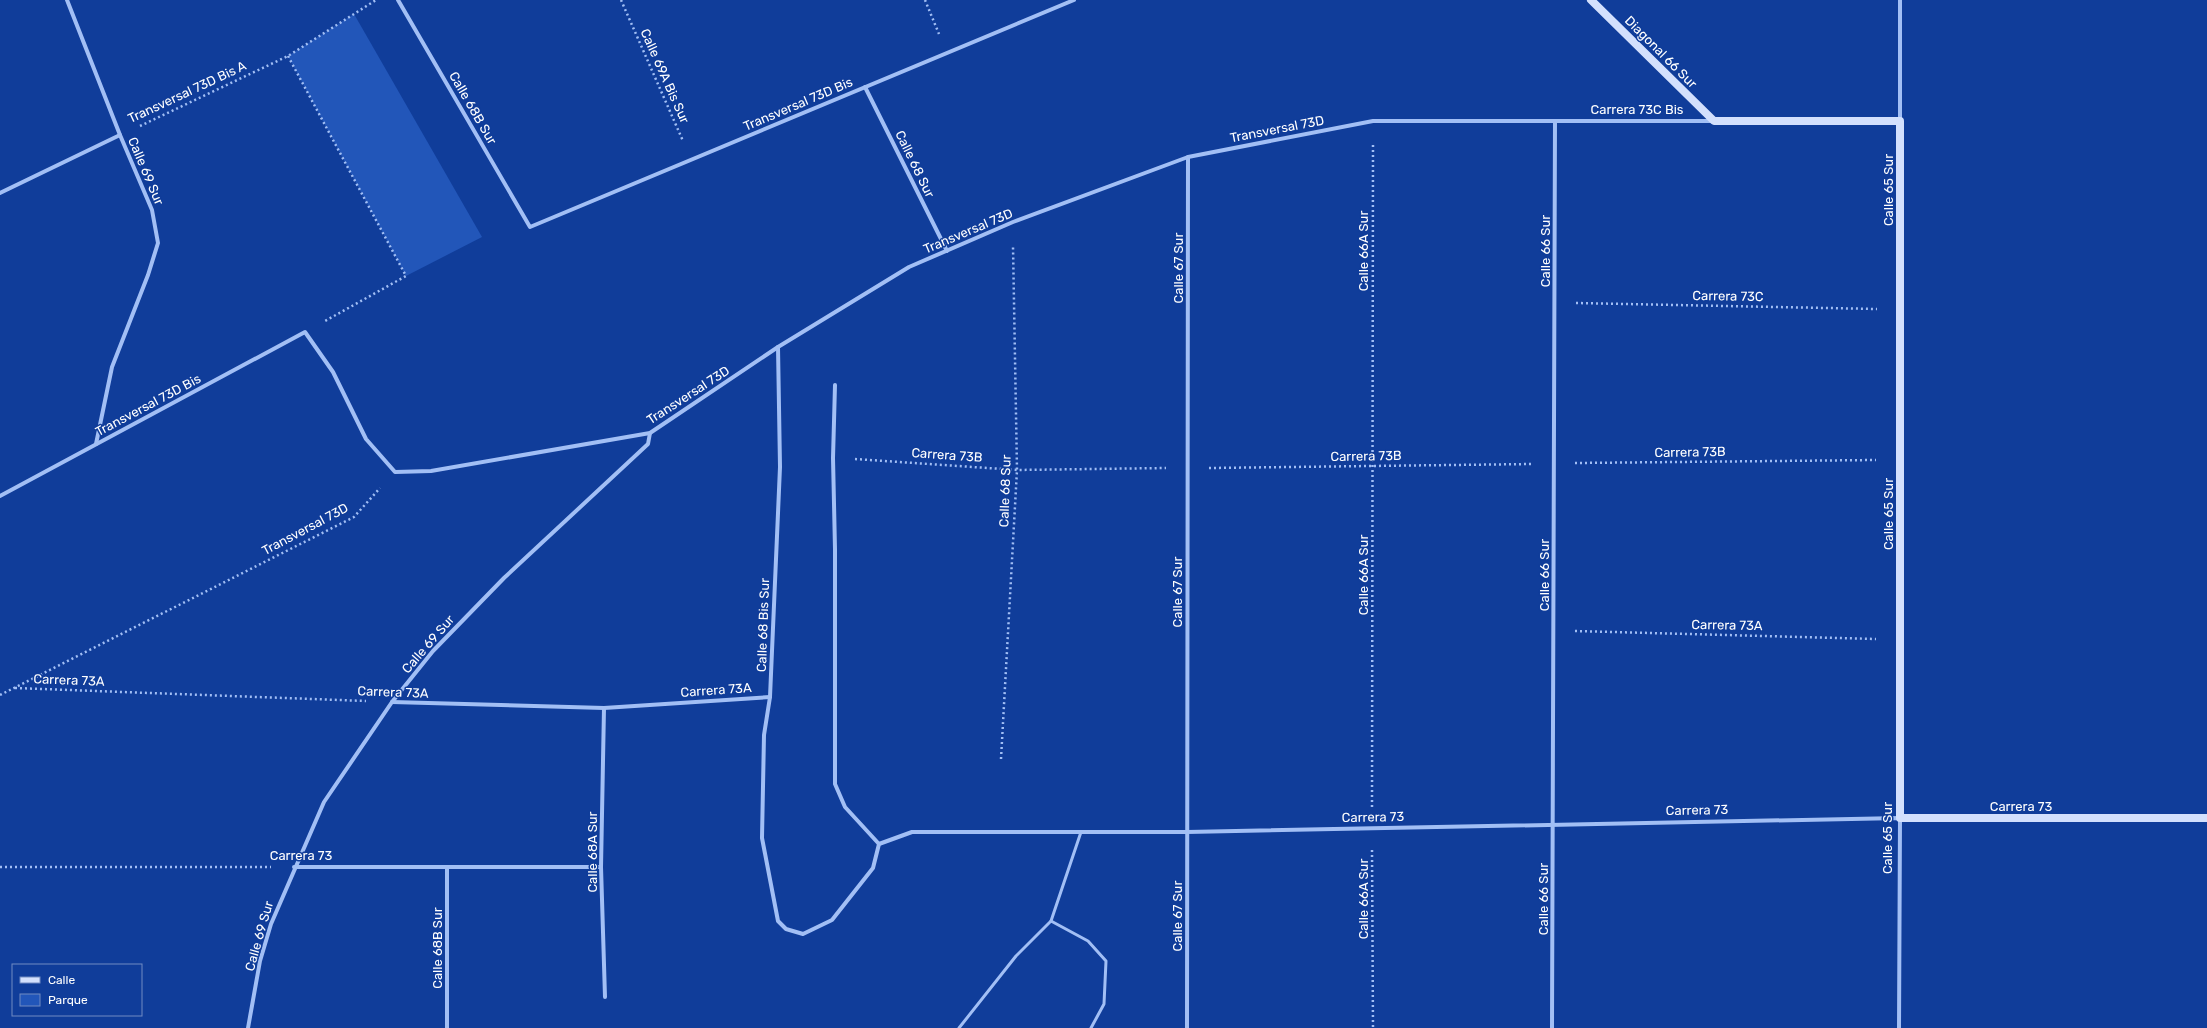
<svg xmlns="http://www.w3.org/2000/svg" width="2207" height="1028" font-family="Rubik,sans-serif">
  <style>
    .green { fill: #2256b9 }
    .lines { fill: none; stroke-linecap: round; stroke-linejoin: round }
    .path { stroke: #a2bff5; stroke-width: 2.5; stroke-dasharray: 2 3; stroke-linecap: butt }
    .lane { stroke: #a2bff5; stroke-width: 3 }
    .street { stroke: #a2bff5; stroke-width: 4 }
    .secondary { stroke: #d3e0fd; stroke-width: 8 }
    .labels { text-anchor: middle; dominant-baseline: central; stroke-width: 3; stroke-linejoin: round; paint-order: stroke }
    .street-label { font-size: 13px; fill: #fff; stroke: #103d9a }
  </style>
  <rect width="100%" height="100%" fill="#103d9a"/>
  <!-- green -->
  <polygon class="green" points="354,14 482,237 406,276 288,56"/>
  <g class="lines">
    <!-- path -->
    <g class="path">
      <polyline points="621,0 683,141"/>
      <polyline points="925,0 939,34"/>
      <polyline points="288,56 406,276 325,321"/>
      <polyline points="140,126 288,56 376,0"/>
      <polyline points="1576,303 1877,309"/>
      <polyline points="855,459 1017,470 1166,468"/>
      <polyline points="1575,463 1876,460"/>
      <polyline points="1209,468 1532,464"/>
      <polyline points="1575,631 1876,639"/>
      <polyline points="15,688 366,701"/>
      <polyline points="0,695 354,517 380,488"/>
      <polyline points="1001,759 1017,470 1013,246"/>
      <polyline points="1372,807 1373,144"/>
      <polyline points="1372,850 1373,1028"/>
      <polyline points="0,867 271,867"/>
    </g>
    <!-- lane -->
    <g class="lane">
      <polyline points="1051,921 1088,941 1106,961 1104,1004 1091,1028"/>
      <polyline points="959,1028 1016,956 1051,921 1081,832"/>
    </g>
    <!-- street -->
    <g class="street">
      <polyline points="67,0 120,135 152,210 158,243 148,275 112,367 96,444"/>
      <polyline points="398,0 530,227 1074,0"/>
      <polyline points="865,87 947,251"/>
      <polyline points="1900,121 1900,0"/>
      <polyline points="0,193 120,135"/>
      <polyline points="778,347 780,467 770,697 764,735 762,838 778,921 786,929 803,934 832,920 873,868 879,844 912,832 1187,832 1900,818 1899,1028"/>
      <polyline points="835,385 833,458 835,549 835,784 845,807 879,844"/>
      <polyline points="0,496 305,332 333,372 366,439 395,472 431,471 650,433 778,347 909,267 1013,222 1188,157 1373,121 1714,121"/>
      <polyline points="392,702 604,708 770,697"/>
      <polyline points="604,708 601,867 605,997"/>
      <polyline points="294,867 601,867"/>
      <polyline points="447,868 447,1028"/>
      <polyline points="248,1028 260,961 271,924 324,802 392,702 433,651 504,578 648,444 650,433"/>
      <polyline points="1187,1028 1188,157"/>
      <polyline points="1552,1028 1555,121"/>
    </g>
    <!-- secondary -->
    <polyline class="secondary" points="1591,0 1714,121 1900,121 1900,818 2207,818"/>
  </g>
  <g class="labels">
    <!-- street labels -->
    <g class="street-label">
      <text transform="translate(1661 52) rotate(45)">Diagonal 66 Sur</text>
      <text transform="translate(665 76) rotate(66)">Calle 69A Bis Sur</text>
      <text transform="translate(187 92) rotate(-25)">Transversal 73D Bis A</text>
      <text transform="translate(798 104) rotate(-23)">Transversal 73D Bis</text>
      <text transform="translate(473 108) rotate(60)">Calle 68B Sur</text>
      <text x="1637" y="109">Carrera 73C Bis</text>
      <text transform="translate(1277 129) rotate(-11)">Transversal 73D</text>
      <text transform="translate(915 164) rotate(64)">Calle 68 Sur</text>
      <text transform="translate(146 171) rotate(67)">Calle 69 Sur</text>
      <text transform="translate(1888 190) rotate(-90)">Calle 65 Sur</text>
      <text transform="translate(968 231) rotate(-23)">Transversal 73D</text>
      <text transform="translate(1363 251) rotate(-90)">Calle 66A Sur</text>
      <text transform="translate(1545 251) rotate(-90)">Calle 66 Sur</text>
      <text transform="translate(1178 268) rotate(-90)">Calle 67 Sur</text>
      <text transform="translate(1728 296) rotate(1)">Carrera 73C</text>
      <text transform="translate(688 395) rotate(-33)">Transversal 73D</text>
      <text transform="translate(148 405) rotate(-28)">Transversal 73D Bis</text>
      <text transform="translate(1690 452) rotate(-1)">Carrera 73B</text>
      <text transform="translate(947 455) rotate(4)">Carrera 73B</text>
      <text transform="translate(1366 456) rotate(-1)">Carrera 73B</text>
      <text transform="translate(1005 491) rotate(-88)">Calle 68 Sur</text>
      <text transform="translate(1888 514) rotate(-90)">Calle 65 Sur</text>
      <text transform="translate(305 529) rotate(-28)">Transversal 73D</text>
      <text transform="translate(1363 575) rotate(-90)">Calle 66A Sur</text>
      <text transform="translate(1544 575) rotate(-90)">Calle 66 Sur</text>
      <text transform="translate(1177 592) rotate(-90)">Calle 67 Sur</text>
      <text transform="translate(763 625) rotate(-88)">Calle 68 Bis Sur</text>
      <text transform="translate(1727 625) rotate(1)">Carrera 73A</text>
      <text transform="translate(428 644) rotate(-49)">Calle 69 Sur</text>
      <text transform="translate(69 680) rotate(2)">Carrera 73A</text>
      <text transform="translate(716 690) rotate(-4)">Carrera 73A</text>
      <text transform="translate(393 692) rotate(2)">Carrera 73A</text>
      <text x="2021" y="806">Carrera 73</text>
      <text transform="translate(1697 810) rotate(-1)">Carrera 73</text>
      <text transform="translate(1373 817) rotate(-1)">Carrera 73</text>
      <text transform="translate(1887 838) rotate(-90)">Calle 65 Sur</text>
      <text transform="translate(592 852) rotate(-90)">Calle 68A Sur</text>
      <text x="301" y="855">Carrera 73</text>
      <text transform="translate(1363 899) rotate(-90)">Calle 66A Sur</text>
      <text transform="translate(1543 899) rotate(-90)">Calle 66 Sur</text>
      <text transform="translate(1177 916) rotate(-90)">Calle 67 Sur</text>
      <text transform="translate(259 936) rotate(-74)">Calle 69 Sur</text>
      <text transform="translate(437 948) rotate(-90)">Calle 68B Sur</text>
    </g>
  </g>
  <!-- legend -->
  <rect x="12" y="964" width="130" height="52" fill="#103d9a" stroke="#708bc2"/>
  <rect x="20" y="977" width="20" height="6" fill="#d3e0fd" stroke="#708bc2"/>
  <text x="48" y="984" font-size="12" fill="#ffffff">Calle</text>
  <rect x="20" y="994" width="20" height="12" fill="#2256b9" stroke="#708bc2"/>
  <text x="48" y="1004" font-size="12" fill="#ffffff">Parque</text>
</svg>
